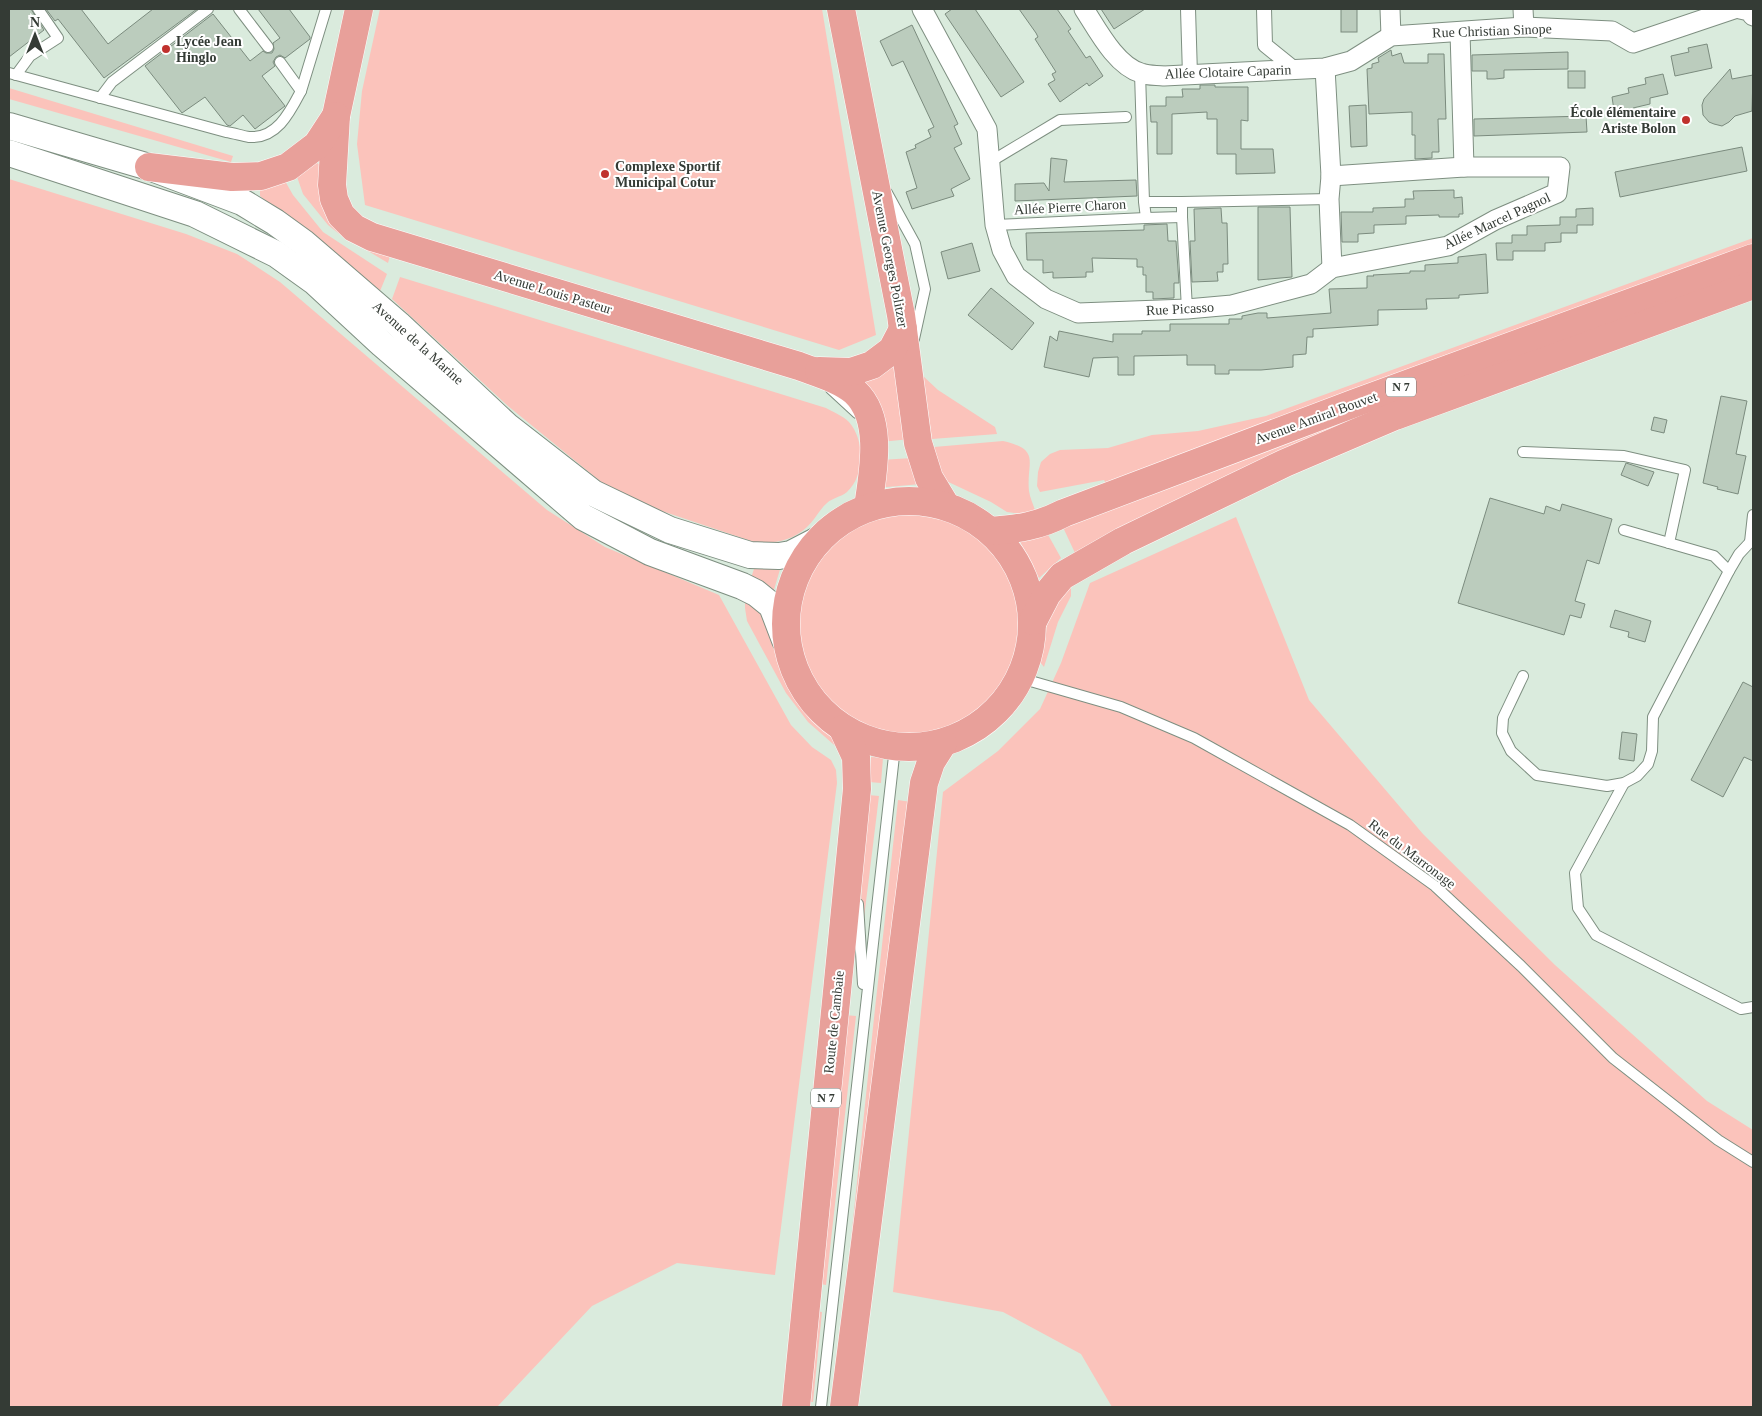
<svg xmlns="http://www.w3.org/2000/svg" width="1762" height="1416" font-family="Georgia,serif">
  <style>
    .green { fill: #fbc3bb }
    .building { fill: #bbccbd; stroke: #7b8b7e }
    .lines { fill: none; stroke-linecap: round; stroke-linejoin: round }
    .service-casing { stroke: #7e8f81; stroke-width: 12 }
    .pedestrian-casing { stroke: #7e8f81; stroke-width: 16 }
    .minor-casing { stroke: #7e8f81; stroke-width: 21 }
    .secondary-casing { stroke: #7e8f81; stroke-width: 28 }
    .primary-casing { stroke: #fff; stroke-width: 29 }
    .service { stroke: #fff; stroke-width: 10 }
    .pedestrian { stroke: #fff; stroke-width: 14 }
    .minor { stroke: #fff; stroke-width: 19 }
    .secondary { stroke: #fff; stroke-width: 26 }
    .primary { stroke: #e8a09a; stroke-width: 28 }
    .poi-dot { fill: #c0312d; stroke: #fff; stroke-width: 2 }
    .labels { text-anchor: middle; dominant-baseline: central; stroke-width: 4; stroke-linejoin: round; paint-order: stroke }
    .shield { fill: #fff; stroke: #717672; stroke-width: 1 }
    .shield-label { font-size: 12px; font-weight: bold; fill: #343b35 }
    .street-label { font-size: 14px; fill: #343b35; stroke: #fff }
    .poi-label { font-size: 14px; font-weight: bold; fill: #343b35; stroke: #fff; text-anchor: start }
  </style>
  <rect width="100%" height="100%" fill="#daebdd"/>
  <!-- green -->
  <g class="green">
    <polygon points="380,9 822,9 876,335 839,350 365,205 357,144 362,91"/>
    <polygon points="9,88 233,156 231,162 9,99"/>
    <polygon points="310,160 323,166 324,188 391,252 388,263 338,233 328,225 303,194 295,171"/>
    <polygon points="9,179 186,234 237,254 280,282 547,510 605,547 719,595 791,725 812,747 831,760 836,770 837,783 775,1275 677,1263 592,1306 497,1407 9,1407"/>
    <polygon points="285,181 293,195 323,232 387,274 378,296 260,196 260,187"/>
    <polygon points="1753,238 1753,248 1107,485 1104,480 1040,492 1037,486 1038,472 1041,462 1050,454 1060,450 1108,448 1152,435 1198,431 1266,416"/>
    <polygon points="1753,272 1340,424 1075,553 1061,523"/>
    <path d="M400,277L826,408C833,412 843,416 849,422C865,440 865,476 847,492C841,497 832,498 827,503C819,510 815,520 807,527C792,541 774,544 754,542L641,504L606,486L508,406L392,299Z"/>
    <polygon points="894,360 911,439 880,442 861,381"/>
    <polygon points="923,376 938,390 995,427 997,434 932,439"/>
    <path d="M1003,441C1042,450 1026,462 1029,491C1030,498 1034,506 1036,513L1021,514L1007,512L991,502L942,479L930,450L934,447Z"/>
    <polygon points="912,458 921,484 876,488 881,460"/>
    <circle cx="907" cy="622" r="114"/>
    <polygon points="1236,517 1309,700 1423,834 1555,965 1707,1101 1753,1130 1753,1407 1112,1407 1081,1354 1003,1312 893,1292 943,792 998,751 1040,709 1061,663 1090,583"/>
    <polygon points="1047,533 1061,558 1039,578 1018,538"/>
    <polygon points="756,563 781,566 773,593 750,581"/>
    <polygon points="1071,579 1071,596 1058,622 1044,667 1040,662 1046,635 1047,608"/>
    <polygon points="745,598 760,609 771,630 778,658 791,692 813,719 836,737 841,751 808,722 786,693 747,621 745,608"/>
    <polygon points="871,757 883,758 881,783 869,782"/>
    <polygon points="868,795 879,796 864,918 861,918 862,850"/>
    <polygon points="898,800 911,802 847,1278 874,1018"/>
    <polygon points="845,1015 856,1016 826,1285 814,1283"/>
    <polygon points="811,1311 822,1312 813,1402 806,1401"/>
  </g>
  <!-- building -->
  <g class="building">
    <polygon points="9,9 31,9 44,30 9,57"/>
    <polygon points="46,9 81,9 108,44 153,9 197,9 104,78 58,19 55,21"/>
    <polygon points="258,9 289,9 310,37 310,39 285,58 280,55 276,57 273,62 275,66 262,76 285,106 255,129 243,115 230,126 227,125 205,97 182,113 145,66 213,14 250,61 263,51 266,53 272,53 274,49 273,43 280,38"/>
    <polygon points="952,9 975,9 1024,82 1001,97 945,14"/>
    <polygon points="1019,9 1057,9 1071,29 1068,31 1086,58 1090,56 1103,76 1089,86 1087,83 1060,102 1048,84 1055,80 1052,74 1056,72 1035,39 1038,37 1036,33"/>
    <polygon points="1101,9 1145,9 1114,29"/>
    <rect x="1341" y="9" width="16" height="23"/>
    <polygon points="912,25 958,124 954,126 962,144 954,148 970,179 951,189 954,196 912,209 906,192 917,188 906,152 916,148 915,145 931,137 928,130 934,127 903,61 892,66 880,41"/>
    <polygon points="1707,44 1712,68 1675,76 1671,56 1689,52 1688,48"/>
    <polygon points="1391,50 1392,56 1401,53 1404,63 1428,63 1428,54 1444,54 1446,119 1438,119 1439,152 1432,152 1432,158 1415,159 1415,135 1412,135 1412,112 1369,114 1367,69 1372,68 1372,64 1379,62 1378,58"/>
    <polygon points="1568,52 1568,69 1504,70 1504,78 1495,79 1487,79 1487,71 1472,71 1472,55"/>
    <polygon points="1730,69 1732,79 1753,75 1752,111 1735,116 1729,122 1722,126 1714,124 1709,122 1703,115 1702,105 1704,99"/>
    <rect x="1568" y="71" width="17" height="17"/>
    <polygon points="1663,74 1668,94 1650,98 1650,104 1633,108 1633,114 1615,117 1612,97 1629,93 1628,88 1646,84 1645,78"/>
    <polygon points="1200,85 1215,85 1215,87 1248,87 1248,121 1241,120 1241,149 1273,149 1275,173 1236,174 1236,154 1217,154 1217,119 1207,119 1207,112 1172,114 1172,154 1157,154 1157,122 1151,122 1150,106 1166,106 1166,97 1183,97 1182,89 1200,89"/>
    <polygon points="1366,105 1367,146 1351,147 1349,106"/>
    <polygon points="1586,116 1587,132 1474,136 1474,119"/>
    <polygon points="1742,147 1747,171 1620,197 1615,172"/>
    <polygon points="1051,158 1067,160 1064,182 1136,180 1137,196 1015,201 1015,184 1044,183 1049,191"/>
    <polygon points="1454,190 1454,198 1462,197 1463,214 1459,214 1459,217 1439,217 1439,215 1406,216 1406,224 1374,225 1374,233 1358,234 1358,242 1342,242 1341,212 1373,212 1373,208 1405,207 1405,199 1414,199 1413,191"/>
    <polygon points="1258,207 1290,207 1292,277 1258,280"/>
    <polygon points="1221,208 1222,223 1227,223 1228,264 1223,264 1223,272 1217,272 1218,281 1192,282 1190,241 1195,241 1194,209"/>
    <polygon points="1593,208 1593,225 1577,225 1577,233 1561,233 1561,242 1545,243 1545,251 1513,251 1513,260 1497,260 1496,243 1512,243 1512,235 1527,235 1527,226 1560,225 1560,217 1576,217 1576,209"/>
    <polygon points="1167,224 1168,241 1176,241 1179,283 1174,283 1174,298 1153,299 1153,292 1146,292 1146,275 1143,275 1143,267 1137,267 1137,259 1092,258 1093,272 1086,272 1086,277 1053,278 1053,272 1043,273 1043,260 1027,260 1026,233 1144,230 1144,225"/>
    <polygon points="972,243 980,271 948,279 941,252"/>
    <polygon points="1486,254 1488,293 1459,295 1459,298 1426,299 1427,309 1378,310 1378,325 1313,329 1313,337 1307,337 1306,354 1293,355 1293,367 1261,370 1229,370 1229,374 1215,374 1215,365 1187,365 1187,355 1134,356 1134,375 1118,375 1118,357 1093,358 1089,377 1044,367 1050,336 1057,341 1059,331 1113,342 1113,334 1142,334 1142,331 1170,331 1170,324 1229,324 1229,319 1242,319 1242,316 1258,313 1267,313 1267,318 1331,313 1329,289 1367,288 1367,276 1374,276 1373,275 1410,273 1410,271 1425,271 1425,265 1458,263 1458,257"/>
    <polygon points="991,288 1034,323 1012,350 968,315"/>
    <polygon points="1721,396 1747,401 1736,454 1746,456 1738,494 1717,489 1718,487 1703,483"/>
    <polygon points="1654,417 1667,420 1664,433 1651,430"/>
    <polygon points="1626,463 1654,472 1648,486 1621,475"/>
    <polygon points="1490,498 1544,514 1546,506 1560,511 1562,504 1612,519 1599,564 1587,560 1575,601 1585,604 1581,618 1570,615 1564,635 1458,603"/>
    <polygon points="1615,610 1651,621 1645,642 1628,637 1629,632 1610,627"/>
    <polygon points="1743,682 1753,687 1753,761 1744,757 1723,797 1691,780"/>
    <polygon points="1622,732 1637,734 1634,761 1619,759"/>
  </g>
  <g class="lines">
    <defs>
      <g id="service">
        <polyline points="239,9 268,47"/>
        <path d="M9,73L226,132C234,133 242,136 249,137C277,139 290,112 301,91L280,62"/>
        <polyline points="1140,73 1144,202 1146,218 1182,217 1182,202 1144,202"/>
        <polyline points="16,75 30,56 58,38 38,9"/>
        <polyline points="301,91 326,9"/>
        <polyline points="100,98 112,82 208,9"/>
        <polyline points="990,162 1060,120 1126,117"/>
        <polyline points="887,193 915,244 925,289 914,339"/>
        <polyline points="1182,202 1329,199"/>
        <polyline points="1182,217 1187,309"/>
        <polyline points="995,225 1146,218"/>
        <polyline points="831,389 857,413"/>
        <polyline points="1523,452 1624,456 1685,470 1669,543"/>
        <polyline points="1624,530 1714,556 1729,571"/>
        <polyline points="1750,542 1753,515"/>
        <polyline points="1523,676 1503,718 1502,733 1511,751 1537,775 1607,786 1624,783 1637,776 1648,764 1652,751 1653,717 1729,571 1739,554 1753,539"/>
        <polyline points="1020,678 1121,707 1194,738 1350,825 1435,886 1521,966 1613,1058 1718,1140 1753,1162"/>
        <polyline points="1624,783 1575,873 1578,908 1596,935 1741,1009 1753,1007"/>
        <polyline points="858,904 863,984"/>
        <polyline points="821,1407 895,747"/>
      </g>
      <g id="pedestrian">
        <polyline points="1188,9 1190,75"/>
        <polyline points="1264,9 1265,45 1296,70"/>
      </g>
      <g id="minor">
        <polyline points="922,9 987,129 995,225 1002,250 1016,276 1046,299 1078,313 1187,309 1232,305 1311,284 1332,268 1448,246 1495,220 1557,193 1560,167 1464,167 1331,176"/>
        <path d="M1084,9C1097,29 1116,66 1141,73C1148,76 1157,75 1164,76L1325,68L1351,61L1391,36L1524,27L1612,31L1633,43L1734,9"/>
        <polyline points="1390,9 1391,36"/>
        <polyline points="1523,9 1524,27"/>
        <polyline points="1740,9 1749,11 1753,16"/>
        <polyline points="1460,32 1464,167"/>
        <polyline points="1325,68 1331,176 1329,199 1332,268"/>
      </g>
      <g id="secondary">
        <polyline points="9,126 149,167 242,202 275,222 304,243 398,324 507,426 593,493 670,530 750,555 779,556 791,554 818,540"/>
        <polyline points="9,153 195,214 276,254 315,282 382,344 583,517 650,552 742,586 756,593 772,606 785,640"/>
      </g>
      <g id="primary">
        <path d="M359,9L336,116L332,185L334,199L341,215L354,228L372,237L799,366C817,373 840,379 855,392C884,419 873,473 868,507"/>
        <polyline points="841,9 901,315 918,443 929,478 946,506"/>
        <polyline points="149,167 232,177 261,176 288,167 317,145 336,116"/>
        <polyline points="819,371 851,372 872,365 892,350 903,329"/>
        <circle cx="909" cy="624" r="123"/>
        <path d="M990,531C1018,529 1039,526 1064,513L1355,403L1753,258"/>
        <polyline points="1033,621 1047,594 1062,576 1123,541 1285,463 1395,416 1753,285"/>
        <polyline points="796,1407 857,789 856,757 843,729"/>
        <polyline points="844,1407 924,783 931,762 943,743"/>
      </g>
    </defs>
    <!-- service casing -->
    <use href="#service" class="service-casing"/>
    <!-- pedestrian casing -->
    <use href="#pedestrian" class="pedestrian-casing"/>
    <!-- minor casing -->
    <use href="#minor" class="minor-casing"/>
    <!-- secondary casing -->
    <use href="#secondary" class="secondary-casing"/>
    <!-- primary casing -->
    <use href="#primary" class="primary-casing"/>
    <!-- service -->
    <use href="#service" class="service"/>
    <!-- pedestrian -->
    <use href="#pedestrian" class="pedestrian"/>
    <!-- minor -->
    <use href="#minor" class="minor"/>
    <!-- secondary -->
    <use href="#secondary" class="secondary"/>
    <!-- primary -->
    <use href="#primary" class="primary"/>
  </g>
  <!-- markers -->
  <g class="poi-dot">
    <circle cx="166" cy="49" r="5"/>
    <circle cx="1686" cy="120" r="5"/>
    <circle cx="605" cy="174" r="5"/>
  </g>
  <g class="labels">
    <!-- shield labels -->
    <g class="shield">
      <rect x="1386" y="377.5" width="30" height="19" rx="4"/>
      <rect x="811" y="1088.5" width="30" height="19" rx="4"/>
    </g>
    <g class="shield-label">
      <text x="1401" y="387">N 7</text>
      <text x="826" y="1098">N 7</text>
    </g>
    <!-- street labels -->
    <g class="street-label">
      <text transform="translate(1492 31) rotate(-2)">Rue Christian Sinope</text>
      <text transform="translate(1228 72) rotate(-2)">Allée Clotaire Caparin</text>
      <text transform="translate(1070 207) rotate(-3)">Allée Pierre Charon</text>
      <text transform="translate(1497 221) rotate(-25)">Allée Marcel Pagnol</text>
      <text transform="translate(890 259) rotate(79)">Avenue Georges Politzer</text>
      <text transform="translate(553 292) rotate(17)">Avenue Louis Pasteur</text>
      <text transform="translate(1180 309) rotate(-3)">Rue Picasso</text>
      <text transform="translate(418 343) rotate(42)">Avenue de la Marine</text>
      <text transform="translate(1316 418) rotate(-20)">Avenue Amiral Bouvet</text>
      <text transform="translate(1412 854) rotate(37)">Rue du Marronage</text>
      <text transform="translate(834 1022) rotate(-84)">Route de Cambaie</text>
    </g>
    <!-- poi labels -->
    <g class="poi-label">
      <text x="176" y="41">Lycée Jean<tspan x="176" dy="16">Hinglo</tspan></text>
      <text x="1676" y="112" text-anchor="end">École élémentaire<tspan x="1676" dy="16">Ariste Bolon</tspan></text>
      <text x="615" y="166">Complexe Sportif<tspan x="615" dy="16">Municipal Cotur</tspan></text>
    </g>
  </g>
  <!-- border -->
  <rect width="1762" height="1416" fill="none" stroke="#343b35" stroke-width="20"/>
  <!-- north arrow -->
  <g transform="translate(35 35)" stroke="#ffffff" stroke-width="4" paint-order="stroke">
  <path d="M0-4L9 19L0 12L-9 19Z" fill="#343b35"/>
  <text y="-8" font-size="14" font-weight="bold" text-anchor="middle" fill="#343b35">N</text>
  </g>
</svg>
